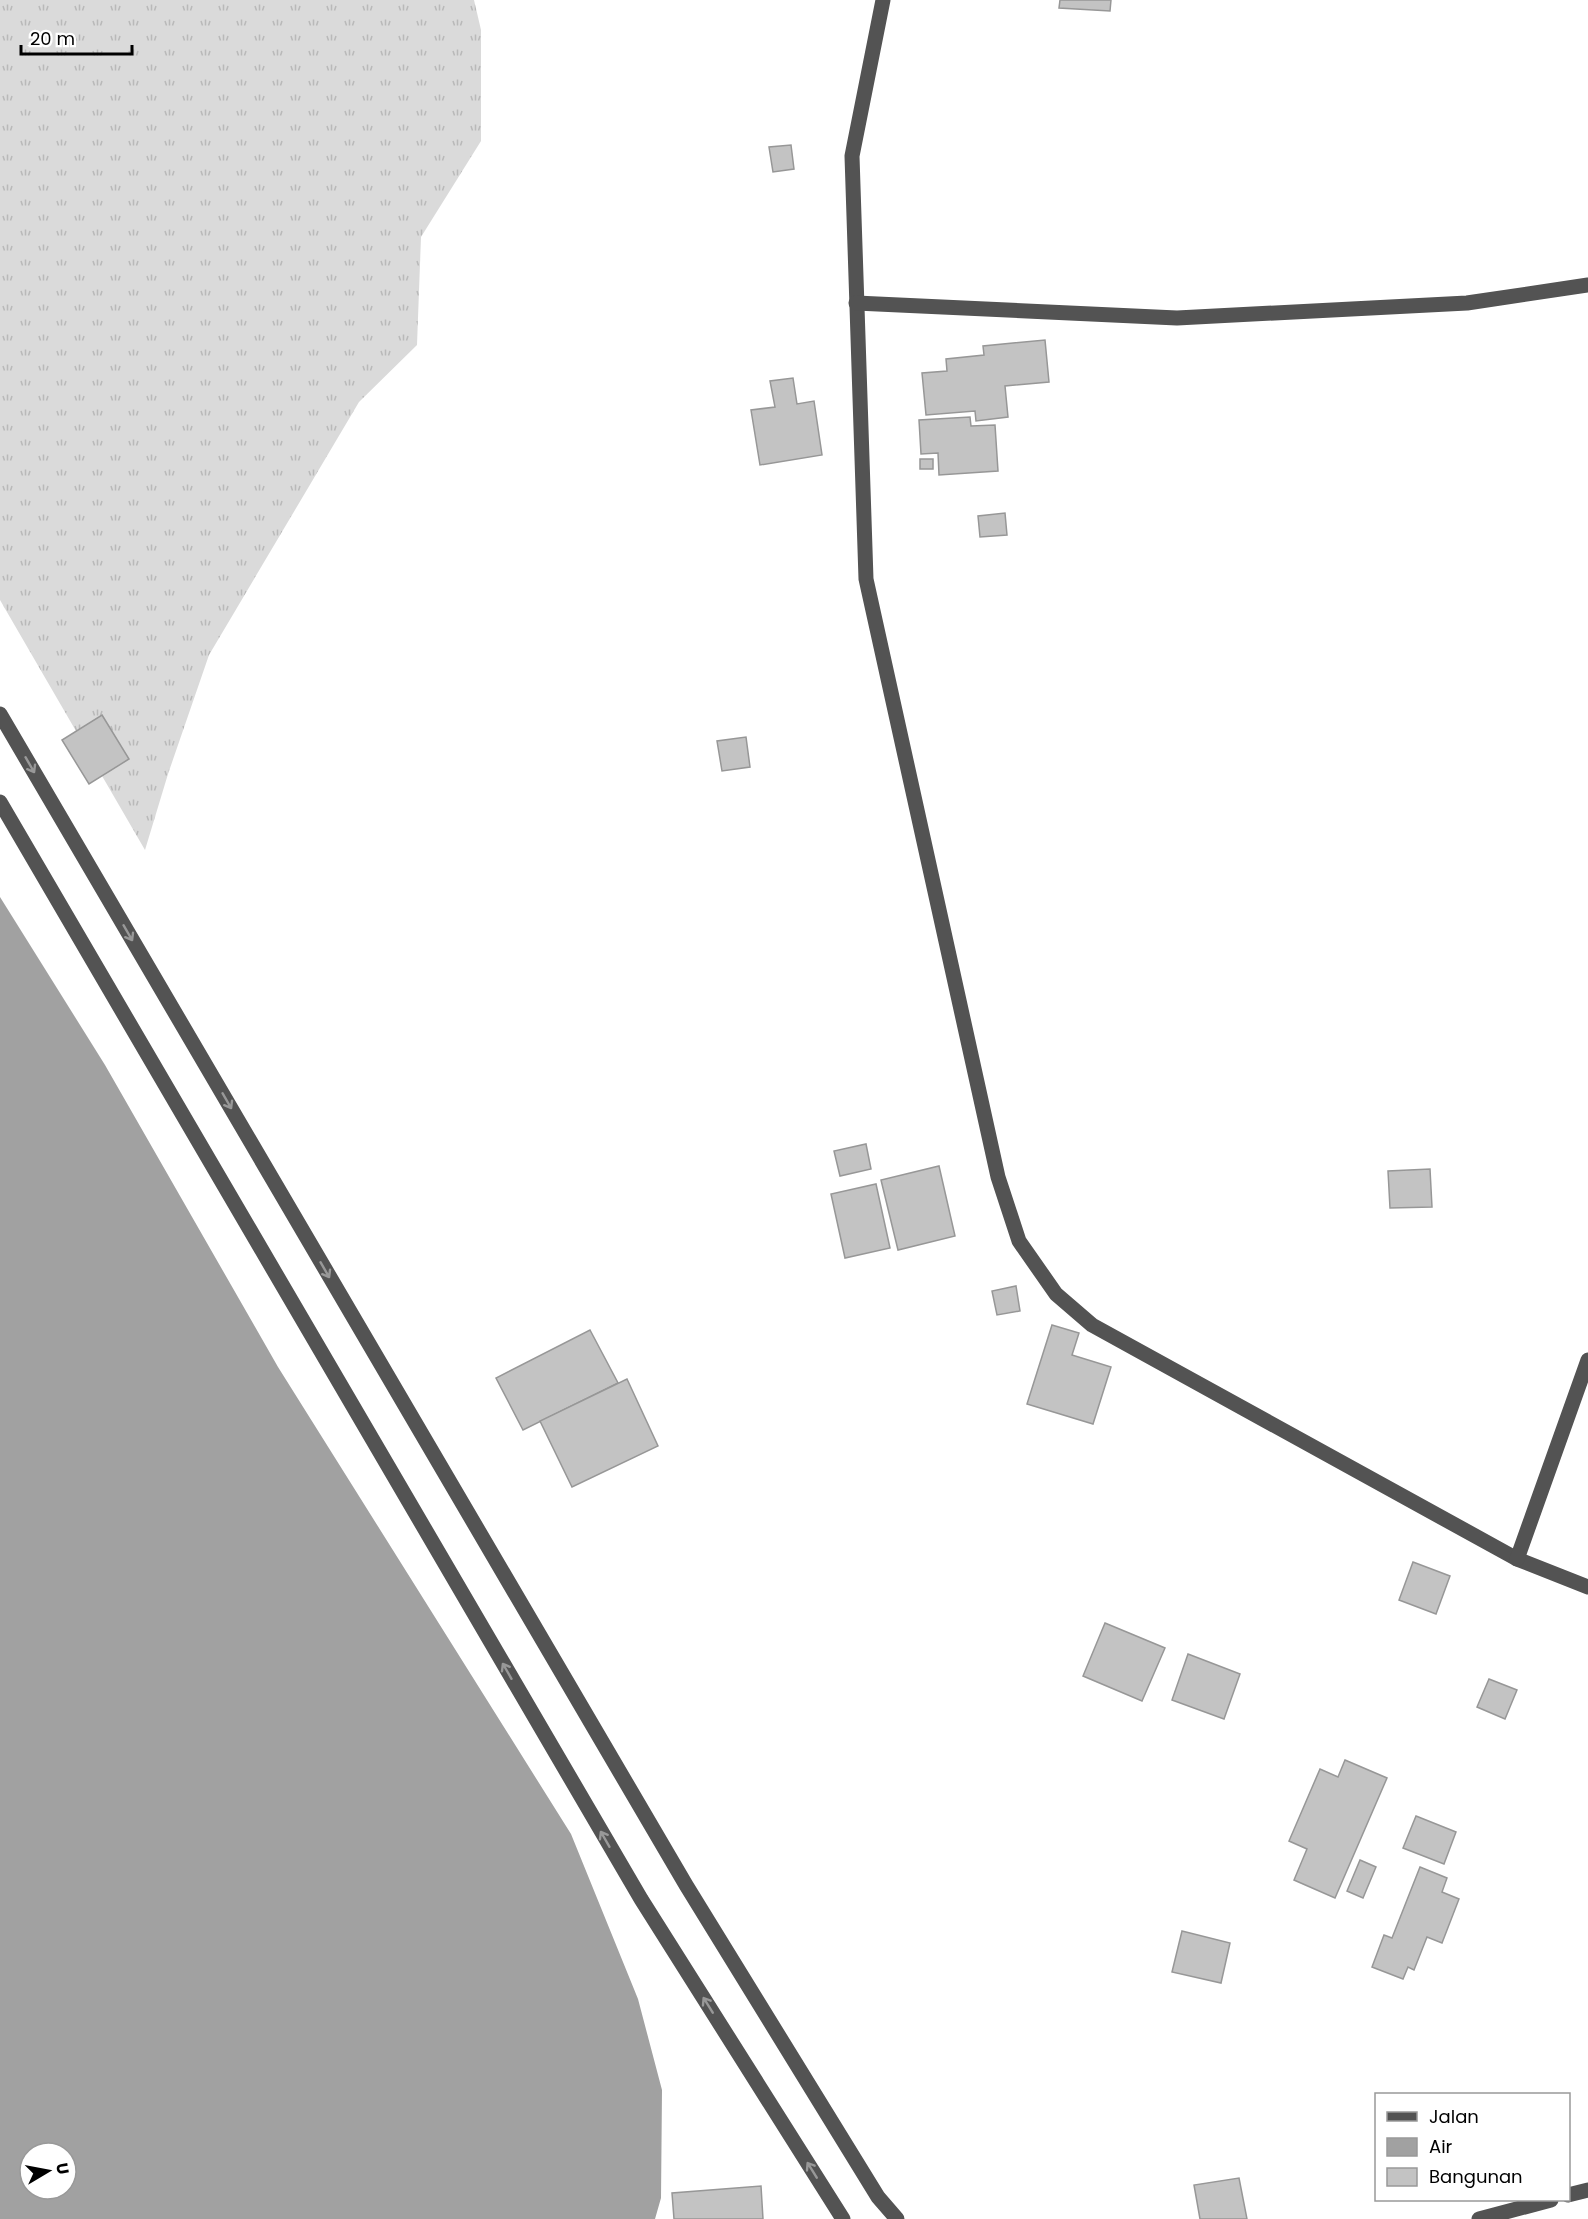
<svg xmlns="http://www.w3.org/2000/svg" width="1588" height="2219" font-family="Poppins,sans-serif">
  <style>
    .grass { fill: url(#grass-tufts) }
    .water { fill: #a1a1a1; fill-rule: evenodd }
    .building { fill: #c3c3c3; stroke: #979797; stroke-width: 1.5 }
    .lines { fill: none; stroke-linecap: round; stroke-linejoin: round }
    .minor { stroke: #535353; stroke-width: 15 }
    .oneway { stroke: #989898 }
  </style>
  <defs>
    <pattern id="grass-tufts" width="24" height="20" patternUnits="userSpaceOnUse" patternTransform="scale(1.5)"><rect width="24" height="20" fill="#dadada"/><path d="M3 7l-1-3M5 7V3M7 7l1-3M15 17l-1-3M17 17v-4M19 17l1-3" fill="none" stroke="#b9b9b9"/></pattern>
  </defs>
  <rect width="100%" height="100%" fill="#fff"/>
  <!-- grass -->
  <polygon class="grass" points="0,0 474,0 481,30 481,141 421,237 417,345 359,402 209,655 168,774 145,850 0,600"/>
  <!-- water -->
  <path class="water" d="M0,897L105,1065L278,1367L571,1834L638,1999L662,2090L661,2198L655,2219H0ZM30,2153H66V2189H30Z"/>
  <!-- building -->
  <g class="building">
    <polygon points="1060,0 1111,0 1110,11 1059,8"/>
    <polygon points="791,145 794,169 773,172 769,147"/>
    <polygon points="1045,340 1049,382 1005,386 1008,417 976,421 975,411 926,415 922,373 947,371 946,359 984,355 983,346"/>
    <polygon points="793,378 797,404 814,401 822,455 760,465 751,410 775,407 770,381"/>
    <polygon points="970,417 971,426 995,425 998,471 939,475 938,453 921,454 919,420"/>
    <rect x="920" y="459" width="13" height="10"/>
    <polygon points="1005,513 1007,535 980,537 978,516"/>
    <polygon points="102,715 129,759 89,784 62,740"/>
    <polygon points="746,737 750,767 722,771 717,741"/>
    <polygon points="866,1144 871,1169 840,1176 834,1151"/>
    <polygon points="939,1166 955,1236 898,1250 881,1180"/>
    <polygon points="1430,1169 1432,1207 1390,1208 1388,1171"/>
    <polygon points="876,1184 890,1248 845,1258 831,1194"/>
    <polygon points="1016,1286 1020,1311 997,1315 992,1291"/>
    <polygon points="1052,1325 1079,1333 1072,1355 1111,1367 1093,1424 1027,1404"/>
    <polygon points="590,1330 618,1383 523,1430 496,1378"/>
    <polygon points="627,1379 658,1446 572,1487 540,1421"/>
    <polygon points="1413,1562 1450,1576 1436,1614 1399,1600"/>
    <polygon points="1105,1623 1165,1648 1142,1701 1083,1676"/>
    <polygon points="1188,1654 1240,1674 1224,1719 1172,1700"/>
    <polygon points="1489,1679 1517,1690 1505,1719 1477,1707"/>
    <polygon points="1345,1760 1387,1778 1335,1898 1294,1880 1307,1849 1289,1841 1320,1769 1338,1777"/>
    <polygon points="1416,1816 1456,1832 1444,1864 1403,1848"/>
    <polygon points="1360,1860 1376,1867 1363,1898 1347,1891"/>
    <polygon points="1420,1867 1447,1878 1442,1892 1459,1899 1442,1943 1427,1937 1414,1970 1408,1967 1403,1979 1372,1967 1384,1935 1392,1938"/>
    <polygon points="1182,1931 1230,1943 1221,1983 1172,1972"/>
    <polygon points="1239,2178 1247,2219 1200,2219 1194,2185"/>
    <polygon points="761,2186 763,2219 674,2219 672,2193"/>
  </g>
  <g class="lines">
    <!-- minor -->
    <g class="minor">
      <polyline points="883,0 852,156 866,579 998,1177 1019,1241 1056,1294 1092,1325 1517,1559 1588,1587"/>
      <polyline points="856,303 1177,318 1467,303 1588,285"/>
      <polyline points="0,714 686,1885 878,2197 897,2219"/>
      <polyline points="0,802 641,1899 843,2219"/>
      <polyline points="1517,1559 1588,1360"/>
      <polyline points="1568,2195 1588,2190"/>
      <polyline points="1479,2219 1551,2200"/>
    </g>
  </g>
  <!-- one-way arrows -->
  <defs><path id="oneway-shaft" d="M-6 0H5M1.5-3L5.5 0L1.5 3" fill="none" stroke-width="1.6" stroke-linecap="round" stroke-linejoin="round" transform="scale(1.5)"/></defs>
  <g class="oneway">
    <use href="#oneway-shaft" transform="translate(30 765) rotate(60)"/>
    <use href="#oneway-shaft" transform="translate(128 933) rotate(60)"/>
    <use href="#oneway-shaft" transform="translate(227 1101) rotate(60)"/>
    <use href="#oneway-shaft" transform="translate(325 1270) rotate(60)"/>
    <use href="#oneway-shaft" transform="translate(507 1671) rotate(-120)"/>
    <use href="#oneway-shaft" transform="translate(605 1839) rotate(-120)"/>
    <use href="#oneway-shaft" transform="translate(708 2005) rotate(-122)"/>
    <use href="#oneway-shaft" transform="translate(812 2170) rotate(-122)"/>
  </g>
  <!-- legend -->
  <rect x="1375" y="2093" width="195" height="108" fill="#ffffff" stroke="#999999" stroke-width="1.5"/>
  <rect x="1387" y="2112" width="30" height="9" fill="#535353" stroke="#999999" stroke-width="1.5"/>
  <text x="1429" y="2123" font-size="18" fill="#000000">Jalan</text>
  <rect x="1387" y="2138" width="30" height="18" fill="#a1a1a1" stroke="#999999" stroke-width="1.5"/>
  <text x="1429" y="2153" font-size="18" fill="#000000">Air</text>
  <rect x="1387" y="2168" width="30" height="18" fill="#c3c3c3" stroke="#999999" stroke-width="1.5"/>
  <text x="1429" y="2183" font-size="18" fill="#000000">Bangunan</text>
  <!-- north arrow -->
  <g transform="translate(48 2171) rotate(80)"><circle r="28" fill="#ffffff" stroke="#999999" stroke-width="1.5"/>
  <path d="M0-4.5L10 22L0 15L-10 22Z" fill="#000000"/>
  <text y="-9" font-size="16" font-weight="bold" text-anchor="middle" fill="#000000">U</text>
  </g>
  <!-- scale -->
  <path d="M21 45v9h111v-9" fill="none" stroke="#000000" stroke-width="3"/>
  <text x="30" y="45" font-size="18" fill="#000000" stroke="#ffffff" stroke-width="4.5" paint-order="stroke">20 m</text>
</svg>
